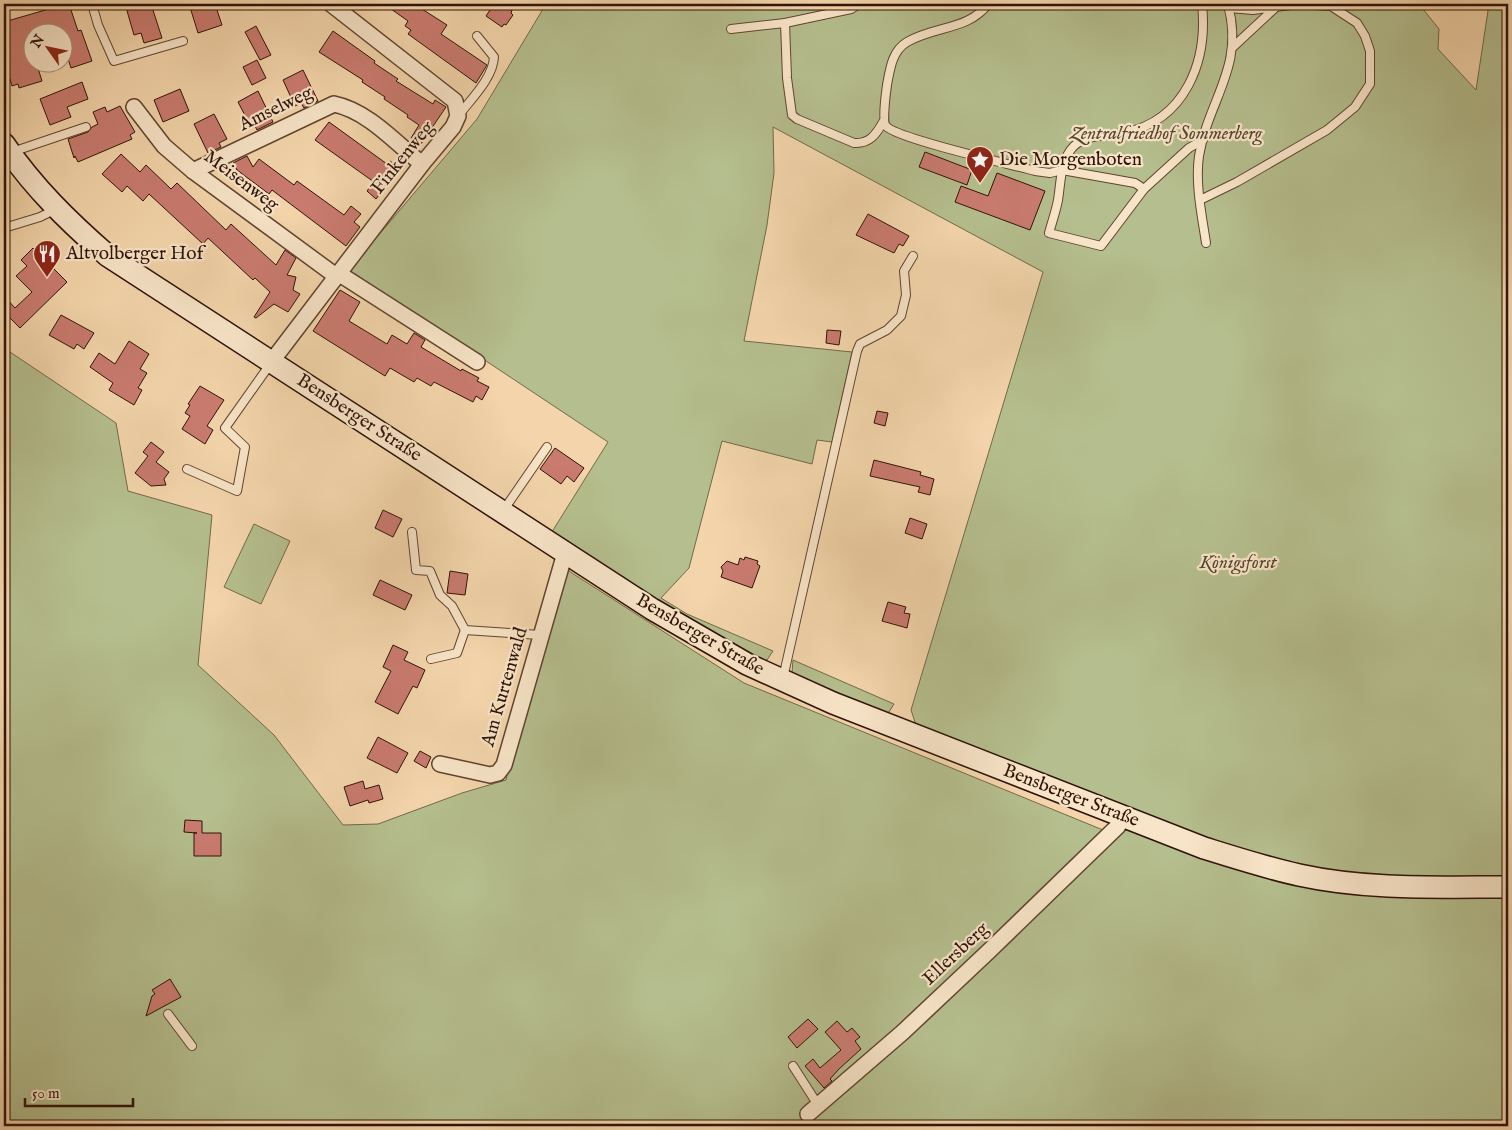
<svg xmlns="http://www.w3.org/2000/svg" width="1512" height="1130" font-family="'IM FELL English',serif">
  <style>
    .green { fill: #b5be8e; stroke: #72684a }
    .building { fill: #ca7b70; stroke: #2f1307 }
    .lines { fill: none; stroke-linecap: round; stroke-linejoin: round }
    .lane-casing { stroke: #604430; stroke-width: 10 }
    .street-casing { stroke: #604430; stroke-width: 18 }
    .secondary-casing { stroke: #2f1307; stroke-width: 24 }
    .lane { stroke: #f8e4c8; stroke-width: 8 }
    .street { stroke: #f8e4c8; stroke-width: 15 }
    .secondary { stroke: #f8e4c8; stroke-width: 21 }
    .labels { text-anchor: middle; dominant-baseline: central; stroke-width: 4.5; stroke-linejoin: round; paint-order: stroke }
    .street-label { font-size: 19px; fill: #2f1307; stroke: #f8e4c8 }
    .park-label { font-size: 19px; font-style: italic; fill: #574630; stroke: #f8e4c8 }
    .poi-label { font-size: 19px; fill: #2f1307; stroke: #f8e4c8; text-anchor: start }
  </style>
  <rect width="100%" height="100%" fill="#f4d5ab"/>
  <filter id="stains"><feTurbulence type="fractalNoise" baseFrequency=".004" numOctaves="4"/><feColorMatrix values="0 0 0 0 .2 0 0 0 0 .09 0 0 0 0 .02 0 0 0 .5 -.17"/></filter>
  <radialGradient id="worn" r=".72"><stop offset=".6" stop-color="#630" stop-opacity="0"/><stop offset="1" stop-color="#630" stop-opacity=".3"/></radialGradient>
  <!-- green -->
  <g class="green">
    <polygon points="546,4 1419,4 1439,29 1438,49 1476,90 1489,4 1508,4 1508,1126 26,1126 4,1120 4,348 116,423 128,491 212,515 198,665 274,735 343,825 378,824 462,793 506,780 542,618 561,566 744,683 1103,830 1127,810 917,728 911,710 1043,272 773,127 774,173 767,225 744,341 852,352 832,442 817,440 812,464 722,441 689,568 661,598 687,614 773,651 767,660 756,661 550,535 608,442 349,270 477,119"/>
    <polygon points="254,524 290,541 261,604 224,587"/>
    <polygon points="793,660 894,704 889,712 883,714 792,673"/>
  </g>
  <!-- building -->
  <g class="building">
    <polygon points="66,4 69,4 78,31 81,30 92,61 71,68 62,41 62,32 32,32 32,62 36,62 42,81 19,88 18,84 12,86 4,58 4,22"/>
    <polygon points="125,4 151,4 162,38 144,43 141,33 134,35"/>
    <polygon points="189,4 215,4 222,25 198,33"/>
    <polygon points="384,4 414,4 447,25 441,34 487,65 476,83 408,34 411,30 405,26 408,21"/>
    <polygon points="494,4 502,4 512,10 511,13 513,15 506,25 504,24 502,27 486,16"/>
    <polygon points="256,26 271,55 260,60 245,32"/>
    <polygon points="333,31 375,61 374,63 398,79 396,81 433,104 435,100 446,107 421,144 411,138 419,125 407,117 408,115 384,99 385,97 362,82 363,80 319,52"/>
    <polygon points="257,60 266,78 252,85 243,67"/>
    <polygon points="303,70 318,101 304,108 301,103 295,106 283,80"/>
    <polygon points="82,82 88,99 67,107 71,117 50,125 40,99"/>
    <polygon points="180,89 189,111 163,122 154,100"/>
    <polygon points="258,91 273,122 257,130 255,126 251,127 238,102"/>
    <polygon points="120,106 135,132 130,135 132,139 78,162 75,156 74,158 68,139 88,132 92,127 98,124 93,112 105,107 107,112"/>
    <polygon points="214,114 227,139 219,143 221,147 208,153 194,124"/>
    <polygon points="329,122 387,164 390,161 400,168 376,199 367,191 374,182 315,140"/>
    <polygon points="925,152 972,170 967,185 919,167"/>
    <polygon points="121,154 140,172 146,165 171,189 177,183 226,230 231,224 276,265 285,250 296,258 287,275 296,277 293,290 300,294 288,312 274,304 256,318 254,317 270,292 255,278 253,280 208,238 203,244 149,194 143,201 127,186 122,192 102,174"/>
    <polygon points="247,156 253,167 259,159 294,185 297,181 344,215 351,206 361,214 354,222 360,227 346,246 272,190 269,194 237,170 233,163"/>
    <polygon points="997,173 1045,191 1030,230 955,202 961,186 988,196"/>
    <polygon points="868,214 909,236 903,246 899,244 894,253 856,235"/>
    <polygon points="33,248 67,282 20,328 4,312 4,296 15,308 32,292 16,276 27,266 21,260"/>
    <polygon points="340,290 360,302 349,321 387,344 392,335 407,344 414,333 425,340 421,347 461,371 462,369 479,378 477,381 489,387 482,400 476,396 473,402 434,382 431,386 417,378 414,382 390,368 385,376 313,331"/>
    <polygon points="61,315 94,333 84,349 77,344 74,349 49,335"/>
    <polygon points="827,330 841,331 839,345 826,343"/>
    <polygon points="129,341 149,354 140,369 147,373 138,388 142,390 134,405 109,390 113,383 90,367 99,353 115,364"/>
    <polygon points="200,386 224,400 207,426 213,430 205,444 182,429 190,416 185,413 190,405 188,404"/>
    <polygon points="877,411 888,413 885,426 874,423"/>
    <polygon points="151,442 164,452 156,462 169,472 164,479 166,485 151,486 135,473 148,456 143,452"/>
    <polygon points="555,448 584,468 574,482 567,476 561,484 540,469"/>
    <polygon points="874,460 921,472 920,475 934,479 930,495 918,492 920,487 870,476"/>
    <polygon points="383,510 402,519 393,537 375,528"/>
    <polygon points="910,518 927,524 922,539 905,533"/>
    <polygon points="745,557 758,561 757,564 760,566 752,588 721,577 723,571 721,567 727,561 738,565 740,558 744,560"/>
    <polygon points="450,571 468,574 465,595 447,593"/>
    <polygon points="380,580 412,595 405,610 373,595"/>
    <polygon points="888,602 906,607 904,613 910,614 907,628 882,621"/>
    <polygon points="393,645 408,652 404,660 425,670 417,688 413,686 398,714 375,702 391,671 383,667"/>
    <polygon points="378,737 408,753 397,773 367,758"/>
    <polygon points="420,751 431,757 426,768 414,761"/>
    <polygon points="363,781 365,789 379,785 383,799 369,803 368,800 350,806 344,787"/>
    <polygon points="185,820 202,821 202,833 221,833 221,856 194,856 194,833 197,833 184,832"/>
    <polygon points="170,979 181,997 146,1016 152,996 155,994 152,990"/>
    <polygon points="808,1019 818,1029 797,1048 788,1037"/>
    <polygon points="837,1021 847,1032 852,1028 860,1037 855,1041 861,1049 839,1069 830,1079 832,1081 824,1088 805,1066 813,1059 820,1068 841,1050 825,1032"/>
  </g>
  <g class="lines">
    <defs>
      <g id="lane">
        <polyline points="92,4 98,25 114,61 183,41"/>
        <path d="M988,4C969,30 934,26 907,42C892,51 890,69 887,85C886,92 882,122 886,126C895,138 1013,165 1035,171L1050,173L1062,170L1135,183L1144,189"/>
        <path d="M1202,4C1208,61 1186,120 1124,133C1108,136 1086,134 1074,146C1060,160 1061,182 1058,200C1056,211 1052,222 1049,233L1101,246L1144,189L1189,148L1203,140"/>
        <path d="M785,23L787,78L792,115L797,119L854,143C869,144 876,135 883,122"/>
        <polyline points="731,29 785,23 851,9 859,4"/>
        <polyline points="1233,47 1276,7"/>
        <path d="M459,115C471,99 493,78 494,57L477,36"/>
        <polyline points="12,152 86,127"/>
        <polyline points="1200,200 1237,182 1327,130 1355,107 1370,84 1370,51 1365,36 1357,23 1331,6 1298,4 1253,10 1229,8"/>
        <polyline points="4,228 40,217 54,210"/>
        <path d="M1206,243C1202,216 1195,184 1199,156C1208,100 1245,67 1228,5"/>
        <polyline points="187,469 237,491 245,447 225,428 271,363"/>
        <polyline points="503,511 547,447"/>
        <polyline points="412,532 416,570 430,571 440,595 452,606 465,630 540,635"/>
        <polyline points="431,659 457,653 465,630"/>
        <polyline points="783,678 857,351 860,344 887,330 901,316 906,295 904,271 913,256"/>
        <polyline points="168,1014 192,1046"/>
        <polyline points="793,1066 818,1105"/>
      </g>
      <g id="street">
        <polyline points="134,107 164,146 193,171 336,276"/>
        <path d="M193,171L334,104C368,111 396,143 422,164"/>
        <polyline points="338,273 477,362"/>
        <polyline points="272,361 422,164 453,127 458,116 455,101 331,4"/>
        <polyline points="440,764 490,775 498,773 504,765 565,553"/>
        <polyline points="808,1114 903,1032 989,951 1118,826 1123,816"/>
      </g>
      <path id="secondary" d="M4,144C33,187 69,222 108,256L652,609L747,664L833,703L1204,848C1236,858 1267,868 1299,875C1367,890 1439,887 1508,887"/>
    </defs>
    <!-- lane casing -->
    <use href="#lane" class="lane-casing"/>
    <!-- street casing -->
    <use href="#street" class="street-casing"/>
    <!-- secondary casing -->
    <use href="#secondary" class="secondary-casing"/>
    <!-- lane -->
    <use href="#lane" class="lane"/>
    <!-- street -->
    <use href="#street" class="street"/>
    <!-- secondary -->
    <use href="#secondary" class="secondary"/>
  </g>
  <!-- icons -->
  <defs>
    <symbol id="sight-pin" viewBox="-11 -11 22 30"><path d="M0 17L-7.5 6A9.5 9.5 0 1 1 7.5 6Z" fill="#8f2418" stroke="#f8e4c8"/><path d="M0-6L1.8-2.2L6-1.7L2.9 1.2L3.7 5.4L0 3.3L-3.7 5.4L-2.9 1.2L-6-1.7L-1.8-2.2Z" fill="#fff"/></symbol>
    <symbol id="restaurant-pin" viewBox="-11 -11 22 30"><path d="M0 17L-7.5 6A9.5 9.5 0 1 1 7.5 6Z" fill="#8f2418" stroke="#f8e4c8"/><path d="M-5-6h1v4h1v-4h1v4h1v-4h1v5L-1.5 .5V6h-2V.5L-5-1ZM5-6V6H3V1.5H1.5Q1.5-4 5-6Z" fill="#fff"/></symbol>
  </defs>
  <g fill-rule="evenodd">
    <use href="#sight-pin" x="964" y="144" width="32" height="43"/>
    <use href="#restaurant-pin" x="31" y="238" width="32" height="43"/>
  </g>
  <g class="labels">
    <!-- street labels -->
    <g class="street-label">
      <text transform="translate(276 109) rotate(-26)">Amselweg</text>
      <text transform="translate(403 158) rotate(-51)">Finkenweg</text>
      <text transform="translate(241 181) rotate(37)">Meisenweg</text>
      <text transform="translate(359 418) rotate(33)">Bensberger Straße</text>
      <text transform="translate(700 635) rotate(30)">Bensberger Straße</text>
      <text transform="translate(505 687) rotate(-74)">Am Kurtenwald</text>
      <text transform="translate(1071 796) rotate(21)">Bensberger Straße</text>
      <text transform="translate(956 954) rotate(-43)">Ellersberg</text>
    </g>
    <!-- park labels -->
    <g class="park-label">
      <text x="1166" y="134">Zentralfriedhof Sommerberg</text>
      <text x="1238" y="563">Königsforst</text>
    </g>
    <!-- poi labels -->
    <g class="poi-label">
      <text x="999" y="160">Die Morgenboten</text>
      <text x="66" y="254">Altvolberger Hof</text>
    </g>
  </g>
  <!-- margin -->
  <rect width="1512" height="1130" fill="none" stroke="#f4d5ab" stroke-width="20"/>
  <rect x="5" y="5" width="1502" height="1120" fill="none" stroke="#2f1307" stroke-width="2.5"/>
  <rect x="10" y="10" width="1492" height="1110" fill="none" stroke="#2f1307"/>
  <!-- north arrow -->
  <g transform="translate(48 48) rotate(303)"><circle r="24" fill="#f8e4c8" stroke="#a8907b"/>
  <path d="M0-4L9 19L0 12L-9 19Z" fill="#8f2418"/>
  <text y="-8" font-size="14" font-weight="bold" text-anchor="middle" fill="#2f1307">N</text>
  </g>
  <!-- scale -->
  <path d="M25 1098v8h108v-8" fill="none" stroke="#2f1307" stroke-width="2.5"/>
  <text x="32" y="1098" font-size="15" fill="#2f1307" stroke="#f8e4c8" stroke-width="4" paint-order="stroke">50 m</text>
  <rect width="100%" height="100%" filter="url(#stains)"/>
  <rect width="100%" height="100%" fill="url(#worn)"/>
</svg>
